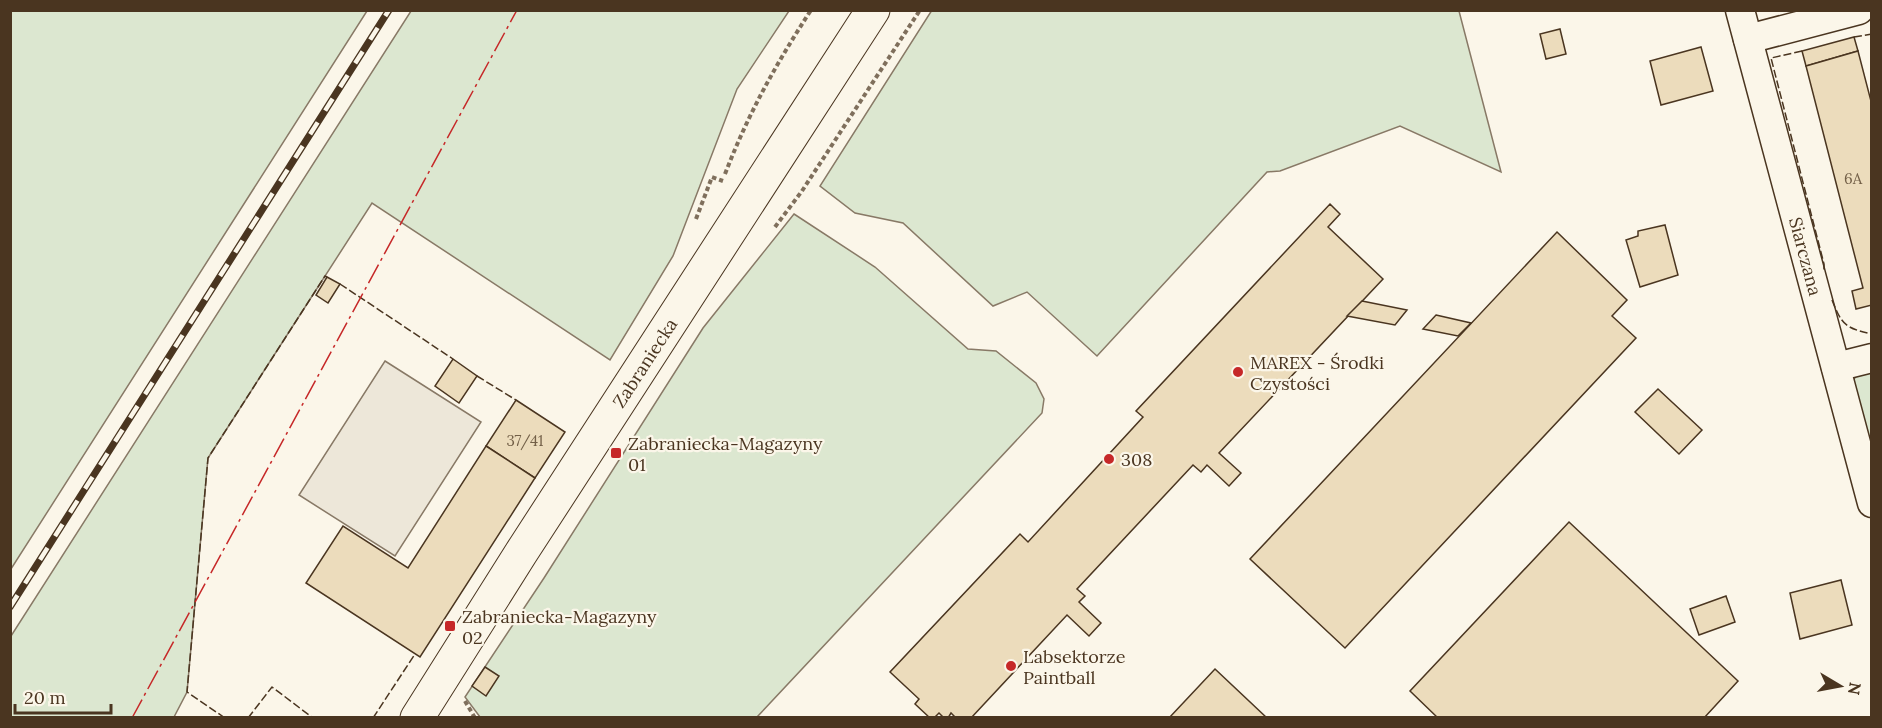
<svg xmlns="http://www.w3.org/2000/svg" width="1882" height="728" font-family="Lora,serif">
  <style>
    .green { fill: #dce7d0; stroke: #887966; stroke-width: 1.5 }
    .parking { fill: #ede7d9; stroke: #887966; stroke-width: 1.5 }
    .building { fill: #ecdcbc; stroke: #4a3520; stroke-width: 1.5 }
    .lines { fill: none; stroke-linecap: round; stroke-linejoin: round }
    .minor-casing { stroke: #4a3520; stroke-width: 31 }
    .secondary-casing { stroke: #4a3520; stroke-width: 35 }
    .path { stroke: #7f6f5c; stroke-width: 4; stroke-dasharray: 4.5 3; stroke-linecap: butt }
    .minor { stroke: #fbf6e9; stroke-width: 28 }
    .secondary { stroke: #fbf6e9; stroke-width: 33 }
    .rail-casing { stroke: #4a3520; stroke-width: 7 }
    .rail { stroke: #fbf6e9; stroke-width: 4.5; stroke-dasharray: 14; stroke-linecap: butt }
    .fence { stroke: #4a3520; stroke-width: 1.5; stroke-dasharray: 8 3; stroke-linecap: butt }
    .power { stroke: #c62828; stroke-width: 1.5; stroke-dasharray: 21 4.5 3 4.5; stroke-linecap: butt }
    .poi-dot { fill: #c62828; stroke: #fbf6e9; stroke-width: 2 }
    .labels { text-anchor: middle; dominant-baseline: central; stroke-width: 4.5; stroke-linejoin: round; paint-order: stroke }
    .number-label { font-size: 15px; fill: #725f47 }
    .street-label { font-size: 18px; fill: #4a3520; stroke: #fbf6e9 }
    .poi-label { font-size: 18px; fill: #4a3520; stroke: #fbf6e9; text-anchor: start }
  </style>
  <rect width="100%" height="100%" fill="#fbf6e9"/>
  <!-- green -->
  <g class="green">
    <polygon points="932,10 1459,11 1501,172 1400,126 1280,171 1267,172 1097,356 1027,292 993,306 903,223 855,213 820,186"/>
    <polygon points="10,11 367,11 11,569 10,569"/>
    <polygon points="411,11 789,11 737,89 673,256 610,360 372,203 208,458 187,692 174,717 11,717 11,636"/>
    <polygon points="794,214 875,267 968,349 996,351 1036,383 1044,399 1042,413 757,717 480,717 465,697 544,578 703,328"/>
    <polygon points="1871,370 1871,461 1852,386 1856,374"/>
  </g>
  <!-- parking -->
  <polygon class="parking" points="385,361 481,422 395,556 299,495"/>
  <!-- building -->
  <g class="building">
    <polygon points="1560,29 1566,54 1546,59 1540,34"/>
    <polygon points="1854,37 1858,51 1806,66 1802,51"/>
    <polygon points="1701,47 1713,91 1661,105 1650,61"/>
    <polygon points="1858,51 1872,105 1872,305 1856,309 1852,291 1863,288 1806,66"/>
    <polygon points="1330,204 1340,214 1328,227 1383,279 1219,453 1241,473 1229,486 1207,465 1201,472 1193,465 1077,589 1085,596 1079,602 1101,623 1089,636 1067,615 971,718 956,718 951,713 948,718 944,718 939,713 934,718 930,718 915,704 919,699 890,672 1020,534 1028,542 1143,417 1136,411"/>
    <polygon points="1665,225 1678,275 1640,287 1626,240 1638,236 1638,231"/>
    <polygon points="1557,232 1627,300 1612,316 1636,338 1345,648 1250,559"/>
    <polygon points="327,277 340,284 328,303 316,295"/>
    <polygon points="1362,301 1407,310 1395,325 1347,316"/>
    <polygon points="1436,315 1471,323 1458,336 1423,329"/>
    <polygon points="453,359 477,376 459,403 435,386"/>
    <polygon points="1658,389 1702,430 1679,454 1635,412"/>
    <polygon points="516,400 565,432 535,478 486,446"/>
    <polygon points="486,446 535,478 420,657 306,583 343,526 408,568"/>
    <polygon points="1569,522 1738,681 1704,718 1438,718 1410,691"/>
    <polygon points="1841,580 1852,625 1800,639 1790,593"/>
    <polygon points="1726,596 1735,622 1699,635 1690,609"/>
    <polygon points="485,667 499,676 486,696 472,686"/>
    <polygon points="1215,669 1267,718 1169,718"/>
  </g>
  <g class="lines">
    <defs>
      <g id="minor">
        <path id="s1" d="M1740,10L1872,503"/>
        <polyline points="1748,39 1859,10"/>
        <polyline points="1836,367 1872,358"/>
      </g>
      <g id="secondary">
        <path id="s2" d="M417,718L521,553L873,10"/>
      </g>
    </defs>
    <!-- minor casing -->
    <use href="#minor" class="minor-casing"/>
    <!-- secondary casing -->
    <use href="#secondary" class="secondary-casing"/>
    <!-- path -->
    <g class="path">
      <path d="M725,174C749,112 775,66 811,10"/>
      <polyline points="696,219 712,177 723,181"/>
      <polyline points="775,227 802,191 920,10"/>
      <polyline points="465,701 475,718"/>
    </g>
    <!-- minor -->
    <use href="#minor" class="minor"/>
    <!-- secondary -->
    <use href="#secondary" class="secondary"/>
    <defs>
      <polyline id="rail" points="10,607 389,10"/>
    </defs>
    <!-- rail casing -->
    <use href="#rail" class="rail-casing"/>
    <!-- rail -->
    <use href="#rail" class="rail"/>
    <!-- fence -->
    <g class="fence">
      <polyline points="1854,37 1872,34"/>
      <polyline points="1802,51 1771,58 1824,264 1824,271"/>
      <polyline points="340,284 453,359"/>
      <path d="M1832,300C1842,325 1845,328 1872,334"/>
      <polyline points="477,376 516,400"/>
      <polyline points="225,718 187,692 208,458 325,276 327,277"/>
      <polyline points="248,718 272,687 313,718"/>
      <polyline points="373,718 415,654"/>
    </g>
    <!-- power -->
    <polyline class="power" points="132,718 517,10"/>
  </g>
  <!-- markers -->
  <g class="poi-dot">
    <circle cx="1238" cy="372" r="6"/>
    <rect x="610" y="447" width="12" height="12" rx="3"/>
    <circle cx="1109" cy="459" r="6"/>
    <rect x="444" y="620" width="12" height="12" rx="3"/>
    <circle cx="1011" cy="666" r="6"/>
  </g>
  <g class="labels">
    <!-- number labels -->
    <g class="number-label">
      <text x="1853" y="178">6A</text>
      <text x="525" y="440">37/41</text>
    </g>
    <!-- street labels -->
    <g class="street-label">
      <text stroke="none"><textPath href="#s1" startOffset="255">Siarczana</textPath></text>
      <text stroke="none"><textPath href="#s2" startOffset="422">Zabraniecka</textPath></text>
    </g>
    <!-- poi labels -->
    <g class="poi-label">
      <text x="1250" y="362">MAREX - Środki<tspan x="1250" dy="21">Czystości</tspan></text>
      <text x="628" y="443">Zabraniecka-Magazyny<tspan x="628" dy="21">01</tspan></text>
      <text x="1121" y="459">308</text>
      <text x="462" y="616">Zabraniecka-Magazyny<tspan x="462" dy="21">02</tspan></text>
      <text x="1023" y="656">Labsektorze<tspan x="1023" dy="21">Paintball</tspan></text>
    </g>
  </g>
  <!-- border -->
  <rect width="1882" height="728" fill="none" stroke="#4a3520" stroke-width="24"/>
  <!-- north arrow -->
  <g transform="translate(1840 686) rotate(100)" stroke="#fbf6e9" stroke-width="4.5" paint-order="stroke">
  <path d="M0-4.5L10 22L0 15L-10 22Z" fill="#4a3520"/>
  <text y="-9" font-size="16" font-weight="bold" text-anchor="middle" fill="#4a3520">N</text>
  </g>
  <!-- scale -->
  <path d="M15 704v9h96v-9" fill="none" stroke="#4a3520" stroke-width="3"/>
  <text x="24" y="704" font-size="18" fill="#4a3520" stroke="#fbf6e9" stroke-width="4.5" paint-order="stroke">20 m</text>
</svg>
